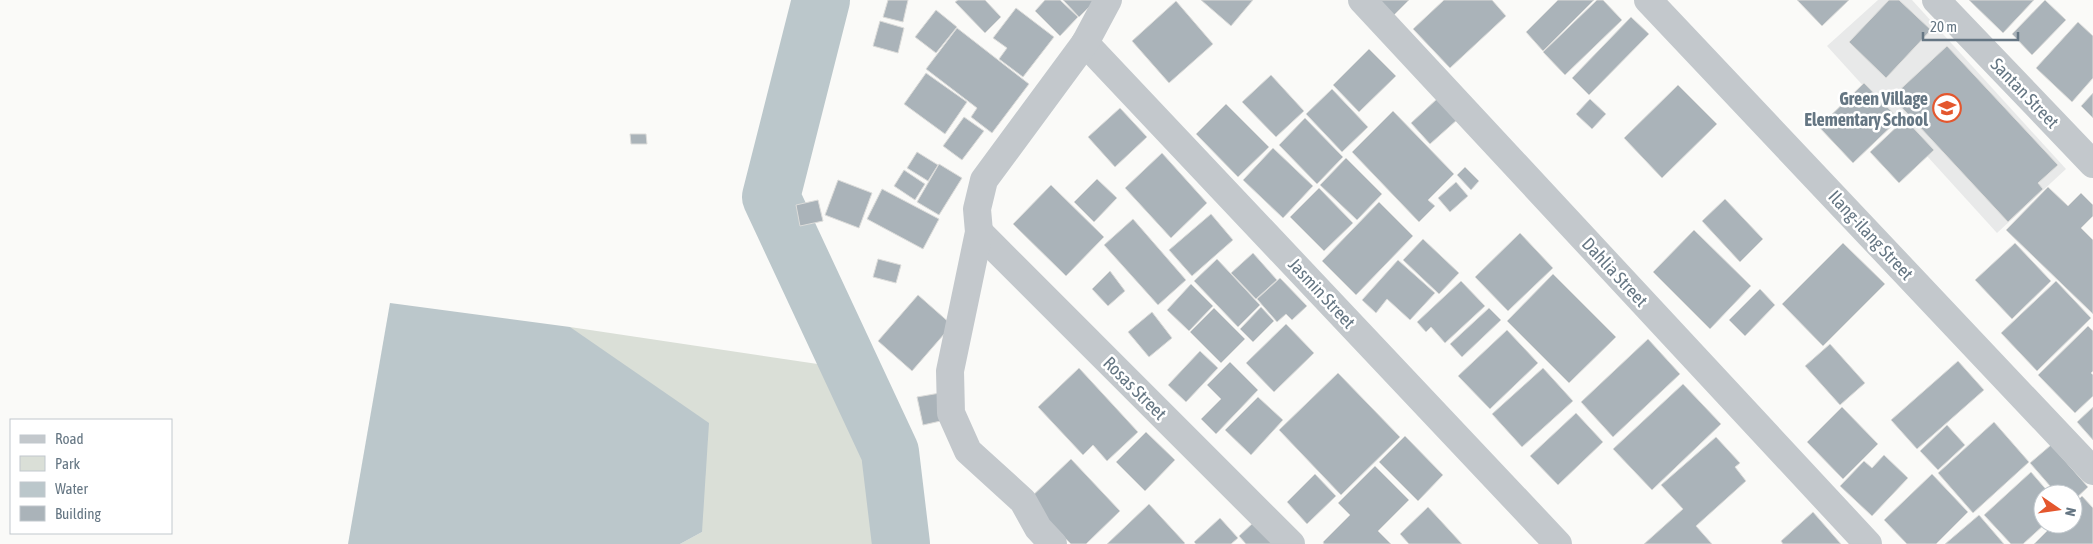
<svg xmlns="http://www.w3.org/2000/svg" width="2093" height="544" font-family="'Asap Condensed',sans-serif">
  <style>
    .built { fill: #e8e9e9 }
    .green { fill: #dadfd7 }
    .water { fill: #bbc7cb }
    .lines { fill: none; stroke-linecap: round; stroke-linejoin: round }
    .river { stroke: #bbc7cb; stroke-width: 58 }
    .building { fill: #aab3b9; stroke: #dcdcda }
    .minor { stroke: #c3c8cc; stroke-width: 28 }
    .labels { text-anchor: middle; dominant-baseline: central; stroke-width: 5; stroke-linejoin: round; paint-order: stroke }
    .street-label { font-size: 18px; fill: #657683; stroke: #fff }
    .poi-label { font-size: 18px; font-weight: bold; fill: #657683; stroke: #fff; text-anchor: end }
  </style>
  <rect width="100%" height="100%" fill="#fafaf8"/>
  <!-- built -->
  <polygon class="built" points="1878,0 1912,0 2066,169 1997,233 1827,46"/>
  <!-- green -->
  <polygon class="green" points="570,327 831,366 874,482 877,544 680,544 702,532"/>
  <!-- water -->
  <polygon class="water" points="390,303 570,327 709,423 702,532 680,544 348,544"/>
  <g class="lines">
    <!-- river -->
    <polyline class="river" points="821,0 771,197 890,452 901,544"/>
  </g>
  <!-- building -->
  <g class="building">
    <polygon points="888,0 908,0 903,22 883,17"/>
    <polygon points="958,0 985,0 1001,17 985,33 955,2"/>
    <polygon points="1045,0 1060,0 1078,17 1060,36 1035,11"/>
    <polygon points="1063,0 1096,0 1079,17"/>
    <polygon points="1201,0 1253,0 1231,26"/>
    <polygon points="1379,0 1409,0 1394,15"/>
    <polygon points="1444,0 1492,0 1506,16 1450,68 1413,29"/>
    <polygon points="1558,0 1594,0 1543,51 1526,32"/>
    <polygon points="1597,0 1603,0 1622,20 1565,75 1543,52"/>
    <polygon points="1797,0 1849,0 1822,26"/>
    <polygon points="1889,0 1899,0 1931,30 1886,78 1849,42"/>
    <polygon points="1969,0 2034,0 2003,33"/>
    <polygon points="2045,0 2066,20 2032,55 2012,34"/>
    <polygon points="1176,1 1213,44 1169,83 1132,41"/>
    <polygon points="1016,8 1054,37 1023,77 999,59 1007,48 993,38"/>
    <polygon points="936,10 957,27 936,53 915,37"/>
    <polygon points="1631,17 1649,34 1589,95 1572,78"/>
    <polygon points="880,21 904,28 898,53 873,46"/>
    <polygon points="2078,22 2093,36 2093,78 2072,102 2036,68"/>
    <polygon points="957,28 1029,84 992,133 971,117 977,108 926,69"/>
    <polygon points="1947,46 2058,165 2038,183 2043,189 2008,222 1892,97"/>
    <polygon points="1369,49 1396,76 1359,112 1333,85"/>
    <polygon points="926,73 967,102 945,134 904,104"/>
    <polygon points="1271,75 1304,111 1276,137 1242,102"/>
    <polygon points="1864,83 1899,119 1853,163 1819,127"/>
    <polygon points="1678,85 1717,124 1662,178 1624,138"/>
    <polygon points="1332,89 1368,127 1342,152 1306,114"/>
    <polygon points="2093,93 2093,118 2081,106"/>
    <polygon points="1438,98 1458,119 1430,144 1411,123"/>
    <polygon points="1590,99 1606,114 1592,129 1576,114"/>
    <polygon points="1226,104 1269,147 1238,177 1196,134"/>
    <polygon points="1120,108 1147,137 1115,167 1088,137"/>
    <polygon points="1393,111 1454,174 1428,200 1435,206 1419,222 1352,152"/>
    <polygon points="964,117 984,131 962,160 943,146"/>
    <polygon points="1305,118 1343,157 1317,184 1279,145"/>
    <polygon points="1905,119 1934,150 1899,183 1870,152"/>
    <polygon points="630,134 646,134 647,144 631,144"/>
    <polygon points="1273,148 1313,186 1283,218 1243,180"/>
    <polygon points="917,152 938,165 928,181 907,168"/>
    <polygon points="1162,153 1207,203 1171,238 1125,188"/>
    <polygon points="1346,158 1382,194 1357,220 1320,185"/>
    <polygon points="939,164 962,178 939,215 917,202"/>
    <polygon points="1465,167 1479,181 1471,190 1457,175"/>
    <polygon points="904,170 925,184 915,200 894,186"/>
    <polygon points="1097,179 1117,198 1094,222 1074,202"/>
    <polygon points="838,180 872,193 859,228 825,215"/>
    <polygon points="1456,182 1468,196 1450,212 1438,198"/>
    <polygon points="1051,185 1104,237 1066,276 1013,224"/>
    <polygon points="2048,187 2068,206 2081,193 2093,205 2093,216 2081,228 2093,240 2093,314 2006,230"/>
    <polygon points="1319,188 1353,223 1324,251 1290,217"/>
    <polygon points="882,189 939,219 923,249 867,219"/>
    <polygon points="1725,199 1763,239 1740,262 1702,221"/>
    <polygon points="818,200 823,221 800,226 796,205"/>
    <polygon points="1379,202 1413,236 1356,295 1322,261"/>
    <polygon points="1211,214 1233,240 1192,276 1169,250"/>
    <polygon points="1133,219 1186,280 1158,305 1104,245"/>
    <polygon points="1694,230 1751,286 1710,329 1653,272"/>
    <polygon points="1520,233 1553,268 1508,311 1475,277"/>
    <polygon points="1423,239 1459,273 1439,294 1403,260"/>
    <polygon points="1843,243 1885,284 1823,346 1782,304"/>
    <polygon points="2015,243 2051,281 2012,319 1975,280"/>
    <polygon points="1253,253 1277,280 1256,299 1231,273"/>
    <polygon points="878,259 901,265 896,283 873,277"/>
    <polygon points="1217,259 1260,305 1238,327 1194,281"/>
    <polygon points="1398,260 1435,293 1410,320 1387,299 1376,313 1362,300"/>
    <polygon points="1110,271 1125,291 1108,306 1092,289"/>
    <polygon points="1553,274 1616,337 1569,383 1507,321"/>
    <polygon points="1280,278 1307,306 1292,320 1286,314 1277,322 1257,299"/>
    <polygon points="1461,281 1485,306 1445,343 1431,327 1426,332 1417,322"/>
    <polygon points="2056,281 2091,318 2037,371 2001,333"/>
    <polygon points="1191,284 1213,306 1189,331 1167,310"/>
    <polygon points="1760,289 1775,305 1745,336 1729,320"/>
    <polygon points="918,295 952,325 912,371 878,341"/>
    <polygon points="1261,307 1274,321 1253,342 1240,329"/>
    <polygon points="1214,308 1245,339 1221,363 1190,332"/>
    <polygon points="1489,308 1501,320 1462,357 1450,344"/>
    <polygon points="1152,312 1172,338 1149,357 1128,332"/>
    <polygon points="1286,324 1314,353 1274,392 1246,363"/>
    <polygon points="2088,326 2093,331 2093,371 2091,373 2093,375 2093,396 2075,413 2038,375"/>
    <polygon points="1507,330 1538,363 1490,409 1458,376"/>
    <polygon points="1648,339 1680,374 1613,437 1581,402"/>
    <polygon points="1830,344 1865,383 1840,405 1805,366"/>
    <polygon points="1200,351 1218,368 1186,402 1168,385"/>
    <polygon points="1958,361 1984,390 1917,449 1891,420"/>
    <polygon points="1230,362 1258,390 1216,434 1201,419 1221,399 1207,385"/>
    <polygon points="1079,368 1138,432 1107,461 1093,445 1083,455 1038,407"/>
    <polygon points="1543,368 1573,401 1522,447 1492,414"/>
    <polygon points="1338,373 1400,437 1341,495 1279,430"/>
    <polygon points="1683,384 1721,424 1652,490 1613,449"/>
    <polygon points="940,393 945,420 923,425 917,397"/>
    <polygon points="1258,397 1283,420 1251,455 1225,430"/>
    <polygon points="1842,407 1878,444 1843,479 1807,442"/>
    <polygon points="2093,407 2093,440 2077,422"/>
    <polygon points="1576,413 1603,442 1558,485 1530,456"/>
    <polygon points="1994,422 2029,462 1973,513 1938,473"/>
    <polygon points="1947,425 1965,445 1938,470 1920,451"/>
    <polygon points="1146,432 1175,460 1145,491 1116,462"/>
    <polygon points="1405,436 1443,475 1418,501 1379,462"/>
    <polygon points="1716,437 1740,463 1735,467 1746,481 1696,526 1712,544 1644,544 1683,509 1661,485"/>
    <polygon points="2051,445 2088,487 2073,501 2073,494 2057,494 2030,463"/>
    <polygon points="1884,455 1908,478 1872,516 1840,486 1864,461 1872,468"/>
    <polygon points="1071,459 1120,511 1086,544 1071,544 1028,500"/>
    <polygon points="1375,466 1409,500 1378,531 1391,544 1324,544 1323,542 1350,515 1338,503"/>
    <polygon points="2031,472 2050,494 2043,494 2043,524 2045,524 2023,544 2011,544 1984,515"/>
    <polygon points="1315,474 1336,496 1307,524 1287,502"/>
    <polygon points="1932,474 1968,512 1936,544 1907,544 1884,520"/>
    <polygon points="2082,496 2093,508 2093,544 2034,544 2054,524 2073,524 2073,505"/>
    <polygon points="1149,504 1185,543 1184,544 1107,544"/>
    <polygon points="1428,507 1462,544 1409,544 1400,534"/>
    <polygon points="1813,512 1841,544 1783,544 1781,541"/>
    <polygon points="1979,515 2004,544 1945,544"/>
    <polygon points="1220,518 1238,538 1231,544 1196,544 1194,542"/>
    <polygon points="1254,522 1276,544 1246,544 1239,536"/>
  </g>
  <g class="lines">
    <!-- minor -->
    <g class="minor">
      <polyline points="1362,0 1868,544"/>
      <polyline points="1648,0 2093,471"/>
      <polyline points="1936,0 2093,164"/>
      <polyline points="1085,43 1558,544"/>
      <polyline points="979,232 1291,544"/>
      <polyline points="1053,544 1038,528 1023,501 968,451 951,413 950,371 979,232 977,209 984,180 1085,43 1108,0"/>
    </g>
  </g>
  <!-- icons -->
  <defs>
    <symbol id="school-ring" viewBox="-11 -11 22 22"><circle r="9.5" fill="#fff" stroke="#e4572e" stroke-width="1.5"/><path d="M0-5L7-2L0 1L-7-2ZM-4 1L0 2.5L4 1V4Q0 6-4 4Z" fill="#e4572e"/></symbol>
  </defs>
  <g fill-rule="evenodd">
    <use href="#school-ring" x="1931" y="92" width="32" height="32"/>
  </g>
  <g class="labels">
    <!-- street labels -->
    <g class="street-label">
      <text transform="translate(2025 93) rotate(46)">Santan Street</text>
      <text transform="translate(1871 235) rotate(47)">Ilang-ilang Street</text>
      <text transform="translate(1615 272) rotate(47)">Dahlia Street</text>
      <text transform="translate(1322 293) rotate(47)">Jasmin Street</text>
      <text transform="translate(1135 388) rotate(45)">Rosas Street</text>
    </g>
    <!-- poi labels -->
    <g class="poi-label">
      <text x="1928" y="98">Green Village<tspan x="1928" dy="21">Elementary School</tspan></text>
    </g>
  </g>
  <!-- legend -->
  <rect x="10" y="419" width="162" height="115" fill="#ffffff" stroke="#c1c8cd"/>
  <rect x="20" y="435" width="25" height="8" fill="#c3c8cc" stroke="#c1c8cd"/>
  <text x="55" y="444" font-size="15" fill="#657683">Road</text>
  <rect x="20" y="456" width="25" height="15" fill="#dadfd7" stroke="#c1c8cd"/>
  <text x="55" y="469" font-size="15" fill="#657683">Park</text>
  <rect x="20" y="482" width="25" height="15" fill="#bbc7cb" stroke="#c1c8cd"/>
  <text x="55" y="494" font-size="15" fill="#657683">Water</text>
  <rect x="20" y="506" width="25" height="15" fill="#aab3b9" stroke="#c1c8cd"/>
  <text x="55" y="519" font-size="15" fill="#657683">Building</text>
  <!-- north arrow -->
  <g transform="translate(2058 509) rotate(103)"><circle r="24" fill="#ffffff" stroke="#c1c8cd"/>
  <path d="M0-4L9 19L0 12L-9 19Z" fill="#e4572e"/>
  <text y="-8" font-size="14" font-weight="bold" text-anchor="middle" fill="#657683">N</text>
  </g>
  <!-- scale -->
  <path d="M1923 32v8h95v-8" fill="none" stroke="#657683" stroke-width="2.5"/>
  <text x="1930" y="32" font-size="15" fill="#657683" stroke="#ffffff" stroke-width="4" paint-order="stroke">20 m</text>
</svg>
